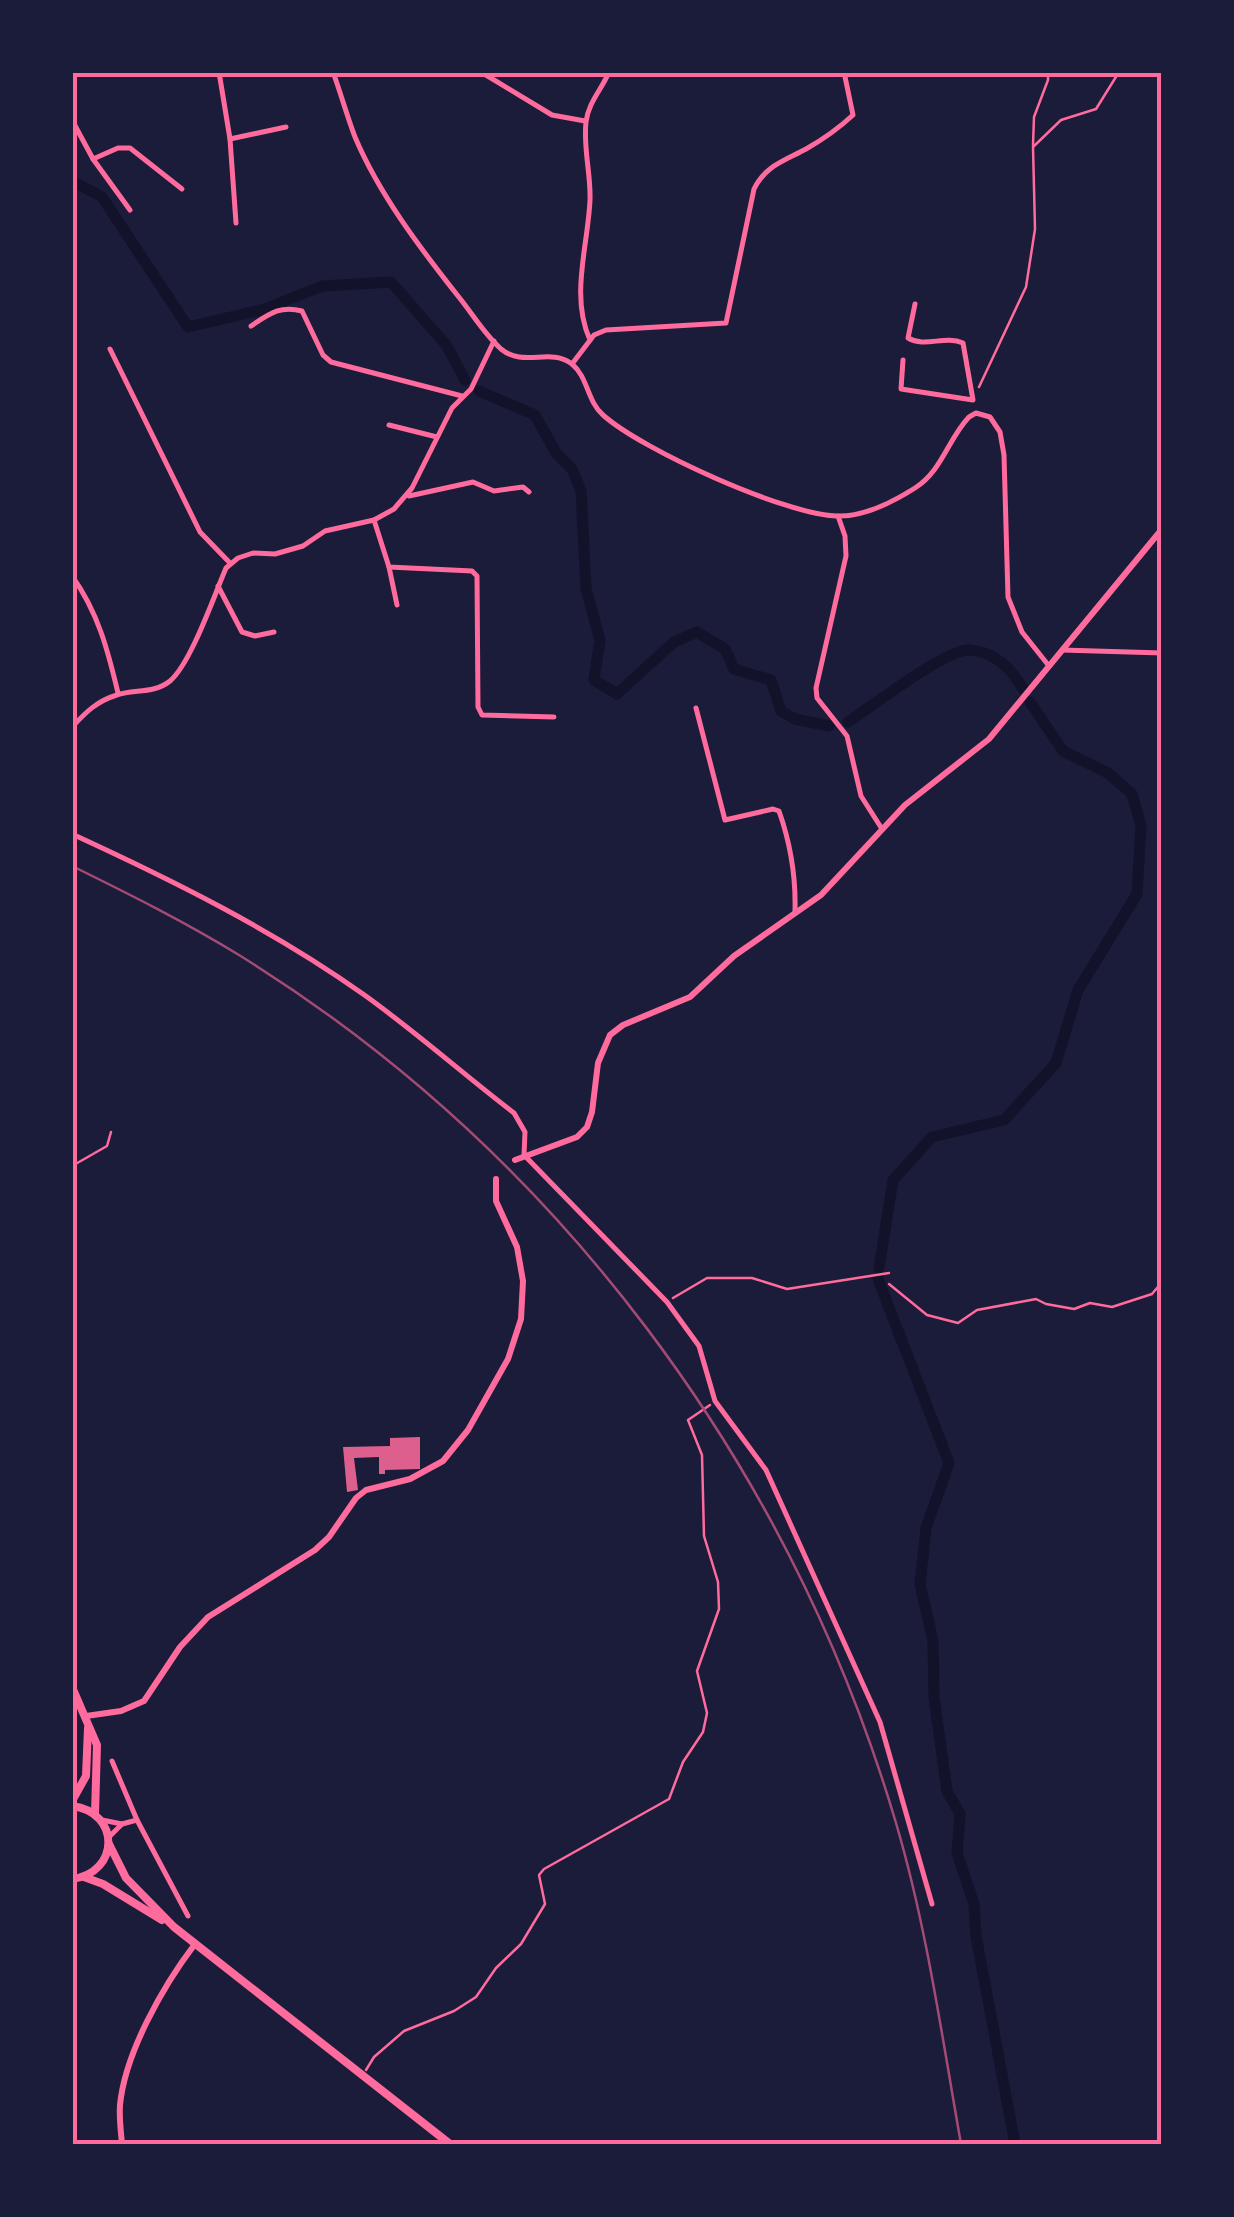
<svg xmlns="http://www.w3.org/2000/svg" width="1234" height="2217" font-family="'Archivo Narrow',sans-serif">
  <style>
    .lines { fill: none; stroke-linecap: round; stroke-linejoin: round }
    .canal { stroke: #12122b; stroke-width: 11 }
    .building { fill: #dd5f8e }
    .path { stroke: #ff6b9d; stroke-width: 2.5 }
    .service { stroke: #ff6b9d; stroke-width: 2.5 }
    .minor { stroke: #ff6b9d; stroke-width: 5 }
    .tertiary { stroke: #ff6b9d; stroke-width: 6 }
    .primary { stroke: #ff6b9d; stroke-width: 8 }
    .rail { stroke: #a44b75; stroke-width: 2.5 }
    .neatline { fill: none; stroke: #ff6b9d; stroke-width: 4 }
  </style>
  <rect width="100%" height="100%" fill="#1b1b3a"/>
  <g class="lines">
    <!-- canal -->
    <g class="canal">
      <polyline points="72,181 102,197 188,327 265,309 322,286 391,282 447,346 465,380"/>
      <polyline points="479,391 535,415 556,453 572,469 581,491 586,589 600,640 594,680 617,694 674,642 697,632 725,649 734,669 771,680 781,711 795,719 829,726"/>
      <path d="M848,722C871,707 946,649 969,650C994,651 1012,669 1023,689"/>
      <polyline points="879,1268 893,1180 932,1137 1004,1120 1056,1063 1078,990 1137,894 1141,826 1132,794 1108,773 1063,751 1030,702"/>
      <polyline points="878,1279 949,1463 926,1528 920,1584 933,1641 934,1697 947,1791 960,1814 957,1853 974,1904 976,1936 1015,2144"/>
    </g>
  </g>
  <!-- building -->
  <polygon class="building" points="420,1437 420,1469 385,1470 385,1474 379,1474 379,1457 354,1458 358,1490 347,1492 343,1447 390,1446 390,1438"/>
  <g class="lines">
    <!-- path -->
    <g class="path">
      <polyline points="1033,145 1034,117 1048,80 1048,72"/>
      <polyline points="979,387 1026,287 1035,229 1033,147 1061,120 1096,109 1119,72"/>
      <polyline points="889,1284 927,1315 958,1323 977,1310 1036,1299 1046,1304 1074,1309 1090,1303 1112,1307 1152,1294 1162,1282"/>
      <polyline points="673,1298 707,1278 752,1278 787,1289 889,1273"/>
      <polyline points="366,2070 374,2057 404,2031 454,2011 476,1997 496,1968 521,1944 545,1904 539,1875 544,1869 669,1799 683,1762 703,1732 707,1713 697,1671 719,1609 718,1582 704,1536 702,1455 688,1420 710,1405"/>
    </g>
    <!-- service -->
    <polyline class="service" points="72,1166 107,1146 111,1132"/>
    <!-- minor -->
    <g class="minor">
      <polyline points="219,72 230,139 236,223"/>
      <path d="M333,72C341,94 347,116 355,137C379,194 420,248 458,296C472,313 484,334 501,349C524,368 550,347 572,364C588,377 587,401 603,415C642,450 786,515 837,516C865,517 893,502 915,488C942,471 948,439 969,417L976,413L990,417L1000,432L1004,455L1008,597L1022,632L1049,666"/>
      <polyline points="481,72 552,115 585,121"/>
      <polyline points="72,120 93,159 130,210"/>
      <polyline points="230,139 286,127"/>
      <polyline points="93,159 118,148 130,148 182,189"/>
      <path d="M251,326C269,314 280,305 302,311L323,355L331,362L462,396"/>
      <path d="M590,340C570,296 588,246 590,200C591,174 583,148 586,122C588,103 602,89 609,72"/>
      <polyline points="110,349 200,532 230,563"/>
      <path d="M903,360L901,389L973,400L963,343C945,335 925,348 908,338L915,304"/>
      <path d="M572,364L594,335L606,330L726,323L754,189C765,166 784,161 806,149C822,140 839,128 853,115L844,72"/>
      <polyline points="389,425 437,437"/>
      <polyline points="409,496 473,482 494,491 523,487 529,492"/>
      <polyline points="838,516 845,536 846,556 816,688 817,698 847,736 861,796 882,829"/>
      <polyline points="374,520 389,567 472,571 477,576 478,707 482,715 554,717"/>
      <polyline points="389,567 397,605"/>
      <path d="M72,576C98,612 108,651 118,693"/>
      <polyline points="218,586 242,632 255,636 274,632"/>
      <polyline points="1062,650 1162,653"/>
      <path d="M696,708L725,820L773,809L779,811C791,845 796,875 795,911"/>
      <path d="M72,727C86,712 97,701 117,695C134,689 154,694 170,681C191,663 214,596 226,568L238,558L253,553L275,554L303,546L325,531L374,520L394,509L412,488L452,408L471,389L494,341"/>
      <path d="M72,834C172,880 273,930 363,994C415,1031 463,1074 514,1113L525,1132L524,1155L667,1302L699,1346L715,1401L766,1470L880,1722L932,1904"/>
      <polyline points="112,1761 137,1820 122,1824"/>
      <polyline points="102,1820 122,1824 109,1837"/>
      <polyline points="137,1820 188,1916"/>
    </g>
    <!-- tertiary -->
    <g class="tertiary">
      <polyline points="515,1160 577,1137 587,1127 592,1112 598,1063 610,1035 623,1025 690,997 734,956 821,895 905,805 989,739 1162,529"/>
      <polyline points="86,1716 121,1711 144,1701 180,1647 208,1617 315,1550 329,1537 356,1498 366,1490 410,1479 443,1461 468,1430 508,1359 521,1319 523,1281 517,1247 496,1201 496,1179"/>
      <path d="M122,2144C121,2132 119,2118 120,2105C125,2053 163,1986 195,1944"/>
    </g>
    <!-- primary -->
    <g class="primary">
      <polyline points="72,1687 97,1745 95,1814"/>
      <polyline points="72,1801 86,1776 88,1728"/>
      <path d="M72,1806C121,1812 120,1873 72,1879"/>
      <polyline points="109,1844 126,1878 174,1927 450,2144"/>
      <polyline points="84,1877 103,1884 162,1920"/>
    </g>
    <!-- rail -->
    <path class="rail" d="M72,866C129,894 185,922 239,955C557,1152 790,1465 896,1823C927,1928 942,2037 961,2144"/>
  </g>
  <!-- border -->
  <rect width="1234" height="2217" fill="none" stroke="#1b1b3a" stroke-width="150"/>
  <rect x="75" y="75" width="1084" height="2067" class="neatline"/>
</svg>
